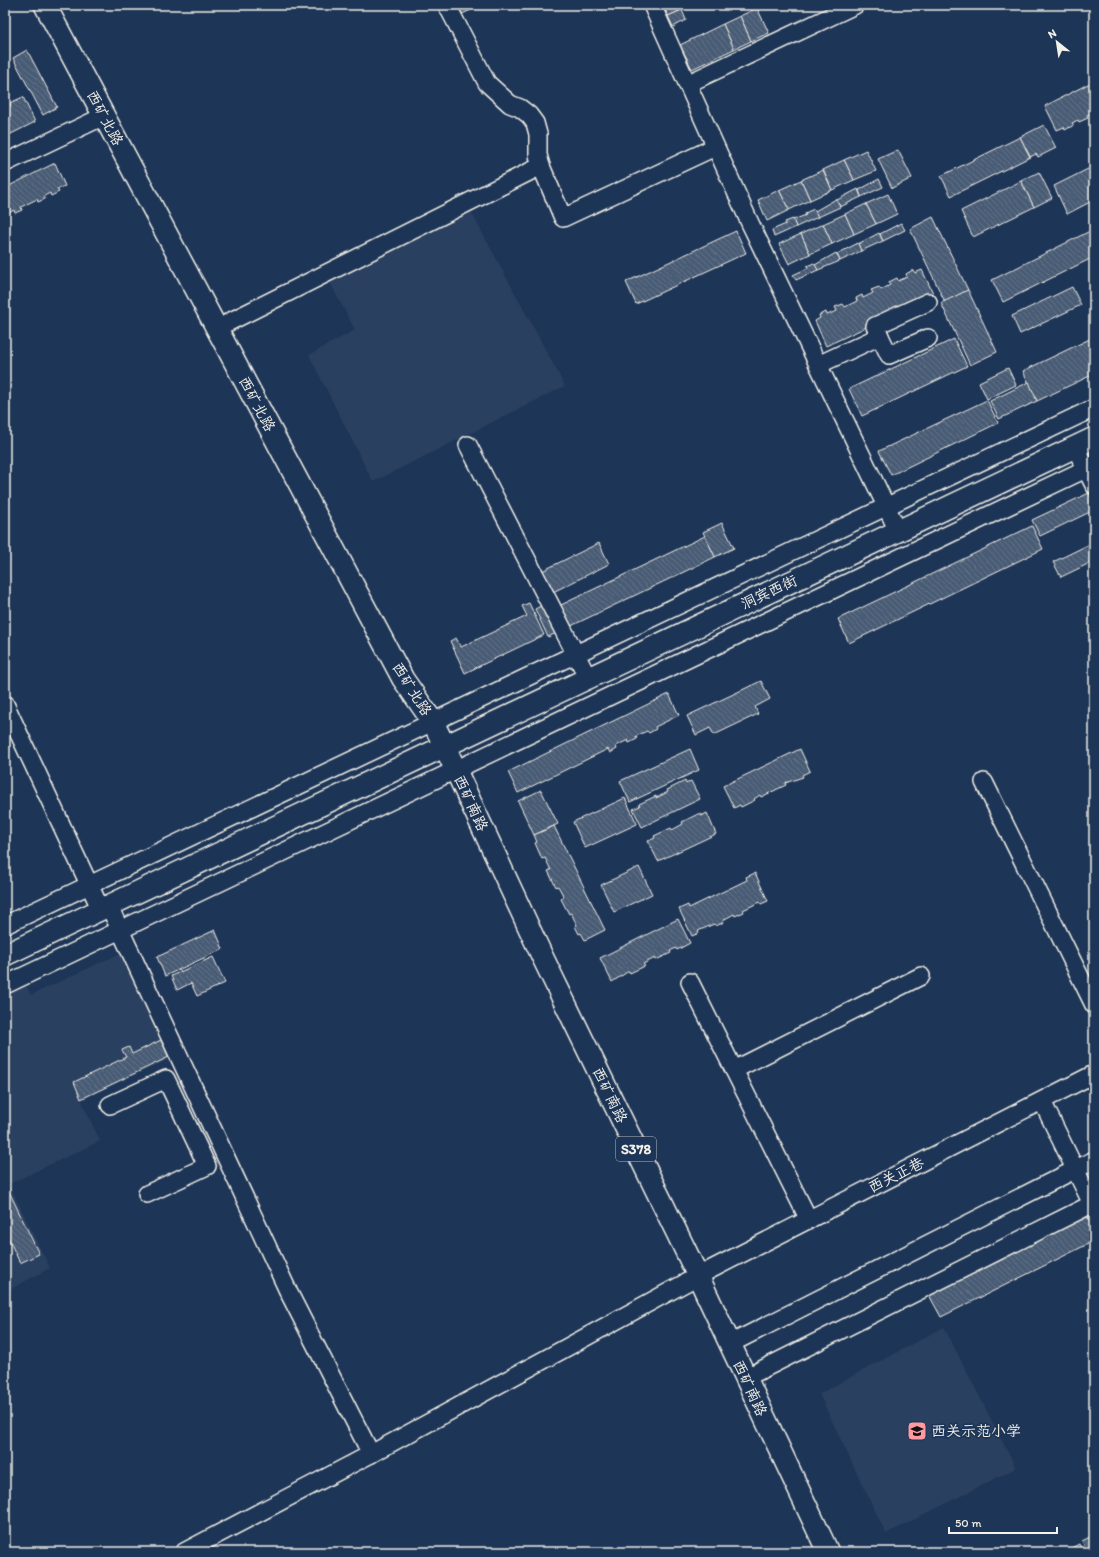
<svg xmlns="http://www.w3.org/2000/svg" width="1099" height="1557" font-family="Itim,'LXGW WenKai TC',sans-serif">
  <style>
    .built { fill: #2a4060 }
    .building { fill: url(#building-back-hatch); stroke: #f4f1e8 }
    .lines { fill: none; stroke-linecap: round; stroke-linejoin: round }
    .minor-casing { stroke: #f4f1e8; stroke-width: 20 }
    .major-casing { stroke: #f4f1e8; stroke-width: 24 }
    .minor { stroke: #1d3557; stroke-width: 17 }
    .major { stroke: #1d3557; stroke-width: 21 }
    .labels { text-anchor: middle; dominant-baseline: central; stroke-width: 3.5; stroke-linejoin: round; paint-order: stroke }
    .shield { fill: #1d3557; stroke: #b4b9bc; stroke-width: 1 }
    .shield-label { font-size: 14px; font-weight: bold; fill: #f4f1e8 }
    .street-label { font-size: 15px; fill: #f4f1e8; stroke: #1d3557 }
    .poi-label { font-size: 15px; fill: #f4f1e8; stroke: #1d3557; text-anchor: start }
  </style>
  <defs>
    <pattern id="building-back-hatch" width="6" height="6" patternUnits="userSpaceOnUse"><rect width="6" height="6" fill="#485b74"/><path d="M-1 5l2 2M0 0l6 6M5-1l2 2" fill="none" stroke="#637388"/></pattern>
  </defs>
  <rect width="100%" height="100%" fill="#1d3557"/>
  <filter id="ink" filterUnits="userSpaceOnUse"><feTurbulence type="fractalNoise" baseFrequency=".025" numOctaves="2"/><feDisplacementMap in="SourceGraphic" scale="8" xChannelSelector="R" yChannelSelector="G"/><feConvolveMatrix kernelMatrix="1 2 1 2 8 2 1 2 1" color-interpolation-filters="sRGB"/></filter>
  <g filter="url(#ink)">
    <!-- built -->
    <g class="built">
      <polygon points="469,208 565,386 373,482 309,355 355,330 328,279"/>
      <polygon points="125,951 174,1057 81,1100 100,1141 9,1184 50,1268 5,1292 5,990 24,981 31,995"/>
      <polygon points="944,1327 1016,1468 886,1534 819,1394"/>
    </g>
    <!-- building -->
    <g class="building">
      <polygon points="458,5 480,5 480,6 462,14"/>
      <polygon points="663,5 690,5 690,6 668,16"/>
      <polygon points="757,8 769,33 751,41 740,16"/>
      <polygon points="682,10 686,20 673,27 668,16"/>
      <polygon points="740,16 751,41 734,49 723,24"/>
      <polygon points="723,24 734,49 692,69 680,45"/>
      <polygon points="27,50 57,107 43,115 13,58"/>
      <polygon points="1094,81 1094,112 1087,115 1088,118 1079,122 1078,120 1072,123 1074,125 1065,130 1064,127 1057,130 1045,106"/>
      <polygon points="23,97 35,122 5,137 5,109 11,105 10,103"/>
      <polygon points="1044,125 1056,148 1038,157 1036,154 1030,157 1020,137"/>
      <polygon points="1020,137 1030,157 951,196 941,176"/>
      <polygon points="866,150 876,171 854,180 844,160"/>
      <polygon points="898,150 912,178 892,188 878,159"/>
      <polygon points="844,160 854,180 832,190 823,170"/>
      <polygon points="55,163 65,186 57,189 59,192 51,196 50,193 44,196 45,199 38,202 37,199 21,207 22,210 15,213 14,210 5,215 5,188"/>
      <polygon points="1094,166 1094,200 1067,214 1054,186"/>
      <polygon points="823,170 832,190 810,200 801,180"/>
      <polygon points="1039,172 1052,198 1034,207 1021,181"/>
      <polygon points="879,179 883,187 861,197 859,190"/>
      <polygon points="801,180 810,200 789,210 779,190"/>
      <polygon points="1021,181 1034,207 973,237 961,211"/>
      <polygon points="858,189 861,197 840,207 837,200"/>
      <polygon points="779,190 789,210 767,221 758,200"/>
      <polygon points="888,194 897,214 876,224 866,204"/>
      <polygon points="836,199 840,207 818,217 815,211"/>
      <polygon points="866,204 876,224 854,234 845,214"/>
      <polygon points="814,209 818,217 796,227 793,220 806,215 805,213"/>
      <polygon points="845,214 854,234 832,244 823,224"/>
      <polygon points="933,217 968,290 945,302 910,229"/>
      <polygon points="793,219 796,227 774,237 772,230 786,224 785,222"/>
      <polygon points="901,223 905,230 883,241 880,234"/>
      <polygon points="823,224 832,244 810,254 801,234"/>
      <polygon points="1094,229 1094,257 1003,302 992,280"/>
      <polygon points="736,231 746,253 636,304 626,282"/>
      <polygon points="879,233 883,241 861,251 858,244"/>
      <polygon points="801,234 810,254 789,264 779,244"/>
      <polygon points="858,243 861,251 840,261 837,254"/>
      <polygon points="836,253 840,261 818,270 815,265"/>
      <polygon points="814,263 818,270 796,280 793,275 808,268 807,266"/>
      <polygon points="913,270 915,273 922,270 934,295 826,346 815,321 820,318 819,315 826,312 827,315 837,311 835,307 843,304 845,307 857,301 856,298 862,295 863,298 873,293 871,290 879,287 881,290 890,285 889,282 897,278 898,281 907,277 906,274"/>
      <polygon points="1072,287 1081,305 1020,334 1012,316"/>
      <polygon points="968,290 997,352 970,365 941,303"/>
      <polygon points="1094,337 1094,374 1037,401 1023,371"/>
      <polygon points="954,339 967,366 862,416 849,389"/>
      <polygon points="1008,368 1016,385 987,399 979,382"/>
      <polygon points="1029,382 1037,401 999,419 990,401"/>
      <polygon points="987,400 998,423 891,475 879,451"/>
      <polygon points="1089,493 1094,502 1094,510 1040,536 1032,520"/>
      <polygon points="722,523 734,548 715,557 703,532"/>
      <polygon points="1032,526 1043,549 849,643 838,619"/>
      <polygon points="705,536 715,557 548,637 535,609 557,598 561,605"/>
      <polygon points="1094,542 1094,561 1061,577 1053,562"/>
      <polygon points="599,543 609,564 553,592 542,571"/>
      <polygon points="529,603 544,635 465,673 450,641 456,638 461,647 527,616 522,606"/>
      <polygon points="761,681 770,699 755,707 758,714 714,735 710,728 696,735 687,716"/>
      <polygon points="669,694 679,715 655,727 656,729 649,733 647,731 636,736 637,739 629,743 628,740 616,746 617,749 610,753 608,749 518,793 508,772"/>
      <polygon points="690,749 699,770 630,802 620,781"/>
      <polygon points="800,749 810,771 802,775 803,777 785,783 786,785 761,797 760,795 754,799 755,800 741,807 740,805 734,808 723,786"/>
      <polygon points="685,781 686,784 691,781 700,799 642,827 633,809 640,806 639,804 656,796 656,798 668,792 667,790"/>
      <polygon points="541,790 558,824 534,835 518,801"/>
      <polygon points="625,798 637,824 585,848 573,822"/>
      <polygon points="700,813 701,816 707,813 716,834 658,861 648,841 655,838 654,836 671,828 672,830 683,824 682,822"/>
      <polygon points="554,826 605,930 585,940 581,933 579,934 575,926 577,925 571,913 569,914 561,899 564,897 558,886 556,887 548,871 551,870 545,858 542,859 535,843 537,842 534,835"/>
      <polygon points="639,867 652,894 614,912 601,885"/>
      <polygon points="755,873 768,901 761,904 760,902 743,910 744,912 735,916 734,914 723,920 724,922 716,926 714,924 698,931 699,933 692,936 679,909 688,905 689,908 747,880 746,877"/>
      <polygon points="678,919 690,943 677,950 676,948 670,951 671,953 656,960 655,958 643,964 645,966 630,973 629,971 612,982 600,958"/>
      <polygon points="215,930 223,949 165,976 157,957"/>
      <polygon points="213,957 225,983 197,996 191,983 177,990 171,976"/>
      <polygon points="161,1040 169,1057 81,1099 74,1082 126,1057 122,1050 129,1047 132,1054"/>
      <polygon points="5,1183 39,1254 20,1263 5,1231"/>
      <polygon points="1087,1216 1094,1231 1094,1241 941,1317 929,1295"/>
      <polygon points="1094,1535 1094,1552 1088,1552 1082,1541"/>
      <polygon points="1079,1544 1083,1552 1064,1552"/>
    </g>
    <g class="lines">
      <defs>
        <g id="minor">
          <polyline points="447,5 487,83 510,104 520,108 529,115 535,123 538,134 538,155 541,166 563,218 715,147"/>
          <polyline points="652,5 749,221 898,531"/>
          <polyline points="687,84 855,5"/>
          <polyline points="5,163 104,116"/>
          <polyline points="229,322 541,166"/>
          <polyline points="928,338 889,355 875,326 928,302"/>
          <polyline points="818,365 880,336"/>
          <polyline points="468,445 588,678"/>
          <polyline points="1075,447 1094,485"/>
          <polyline points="5,704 101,910"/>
          <polyline points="984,782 1094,1005"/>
          <polyline points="109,906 289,1293 371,1454"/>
          <polyline points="5,925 1094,408"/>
          <polyline points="690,982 809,1220"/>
          <polyline points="5,985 1094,465"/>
          <polyline points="734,1070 921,976"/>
          <polyline points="1042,1101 1094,1208"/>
          <polyline points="110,1105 166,1079 207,1166 147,1194"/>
          <polyline points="730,1344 1094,1160"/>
          <polyline points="745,1378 1094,1203"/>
          <polyline points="184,1552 371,1454 698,1276 1094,1074"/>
        </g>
        <g id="major">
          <polyline points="45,5 403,679 433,722 445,747 543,958 698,1276 828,1552"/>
          <polyline points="5,955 1094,438"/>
        </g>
      </defs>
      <!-- minor casing -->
      <use href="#minor" class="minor-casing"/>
      <!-- major casing -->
      <use href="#major" class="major-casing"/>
      <!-- minor -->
      <use href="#minor" class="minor"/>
      <!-- major -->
      <use href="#major" class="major"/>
    </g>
  </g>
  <!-- icons -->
  <defs>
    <symbol id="school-square" viewBox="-11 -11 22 22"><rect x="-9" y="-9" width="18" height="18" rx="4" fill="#ff9aa2" stroke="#1d3557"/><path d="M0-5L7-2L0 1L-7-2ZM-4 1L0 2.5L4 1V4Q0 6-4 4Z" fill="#111"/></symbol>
  </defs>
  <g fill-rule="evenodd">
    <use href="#school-square" x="906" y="1420" width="22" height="22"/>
  </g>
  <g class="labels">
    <!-- shield labels -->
    <rect class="shield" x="616" y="1137" width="40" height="24" rx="3"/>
    <g class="shield-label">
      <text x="636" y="1149">S378</text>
    </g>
    <!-- street labels -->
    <g class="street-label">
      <text transform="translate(105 118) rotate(62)">西矿北路</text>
      <text transform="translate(257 404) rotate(62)">西矿北路</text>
      <text transform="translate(769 592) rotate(-25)">洞宾西街</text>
      <text transform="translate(412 689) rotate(58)">西矿北路</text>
      <text transform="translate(471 803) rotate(65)">西矿南路</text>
      <text transform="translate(610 1095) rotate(64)">西矿南路</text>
      <text transform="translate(896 1175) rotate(-27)">西关正巷</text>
      <text transform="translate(750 1388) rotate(65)">西矿南路</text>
    </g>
    <!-- poi labels -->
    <g class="poi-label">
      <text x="931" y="1431">西关示范小学</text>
    </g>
  </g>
  <!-- margin -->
  <rect width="1099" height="1557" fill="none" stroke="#1d3557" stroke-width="20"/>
  <rect x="10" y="10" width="1079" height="1537" fill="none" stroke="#f4f1e8" stroke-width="1.5" filter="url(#ink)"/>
  <!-- north arrow -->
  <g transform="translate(1057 42) rotate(330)" stroke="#1d3557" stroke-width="3" paint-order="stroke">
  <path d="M0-3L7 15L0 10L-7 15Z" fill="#f4f1e8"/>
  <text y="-6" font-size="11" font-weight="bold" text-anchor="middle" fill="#f4f1e8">N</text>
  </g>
  <!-- scale -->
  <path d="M949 1527v6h108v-6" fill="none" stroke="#f4f1e8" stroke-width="2"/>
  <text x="955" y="1527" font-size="12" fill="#f4f1e8" stroke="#1d3557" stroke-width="3" paint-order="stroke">50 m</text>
</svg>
